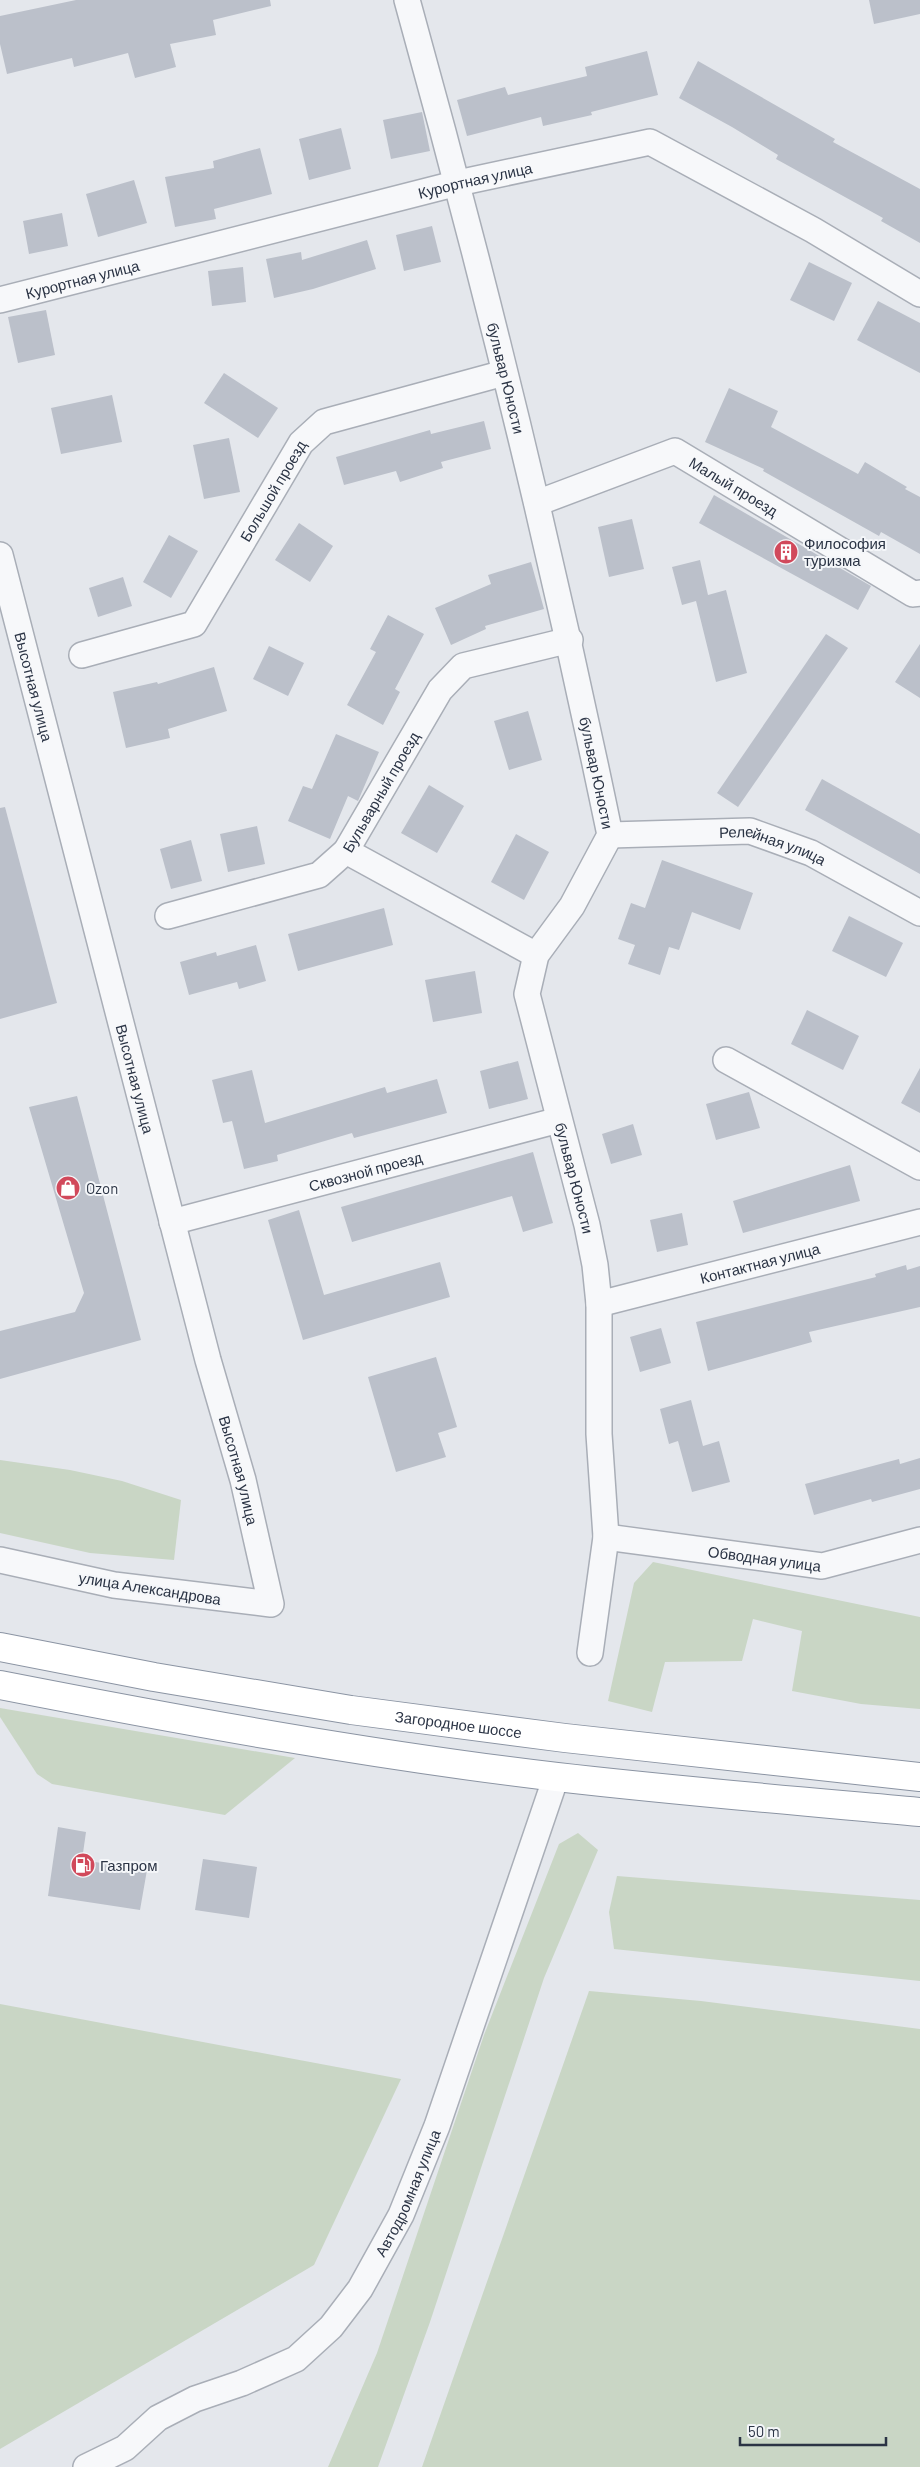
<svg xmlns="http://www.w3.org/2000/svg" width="920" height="2467" font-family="Barlow,sans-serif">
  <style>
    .green { fill: #c9d6c5 }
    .building { fill: #bbc0ca }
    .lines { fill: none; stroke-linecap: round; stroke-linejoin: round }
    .minor-casing { stroke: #a9aeb7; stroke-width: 28 }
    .highway-casing { stroke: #8b94a3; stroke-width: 30 }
    .minor { stroke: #f7f8fa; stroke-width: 25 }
    .highway { stroke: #fff; stroke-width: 28 }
    .labels { text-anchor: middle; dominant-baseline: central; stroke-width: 4; stroke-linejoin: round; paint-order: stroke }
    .street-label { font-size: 15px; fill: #2b3445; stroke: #f4f6f9 }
    .poi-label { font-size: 15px; fill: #2b3445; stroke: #f4f6f9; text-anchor: start }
  </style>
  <rect width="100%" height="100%" fill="#e4e7ec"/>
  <!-- green -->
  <g class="green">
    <polygon points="0,1460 70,1470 122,1481 181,1500 174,1560 90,1553 0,1533"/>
    <polygon points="653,1562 920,1617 920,1709 861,1704 792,1691 802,1631 753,1619 742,1661 665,1662 652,1712 608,1701 634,1583"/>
    <polygon points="0,1708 295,1758 225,1815 52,1784 37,1774 0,1717"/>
    <polygon points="578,1833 598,1850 544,1978 430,2322 378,2467 328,2467 377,2353 484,2035 559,1844"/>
    <polygon points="617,1876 920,1900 920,1981 614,1949 609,1912"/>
    <polygon points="589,1991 701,2001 920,2029 920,2467 422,2467"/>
    <polygon points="0,2004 401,2079 314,2265 0,2449"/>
  </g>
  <!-- building -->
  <g class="building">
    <polygon points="76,0 270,0 271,6 213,20 216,35 170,44 176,67 135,78 128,53 74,67 72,58 7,74 0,44 0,16"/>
    <polygon points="869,0 920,0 920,14 874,24"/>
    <polygon points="647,51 658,95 591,112 592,115 543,126 541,117 467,136 457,100 505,87 508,95 587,76 585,67"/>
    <polygon points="698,61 835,139 833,142 920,189 920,243 881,221 883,218 776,159 778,155 732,127 679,98"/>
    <polygon points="422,112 430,151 391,159 383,120"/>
    <polygon points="341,128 351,169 309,180 299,139"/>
    <polygon points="260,148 272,194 214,209 216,219 175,227 165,177 214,168 213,161"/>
    <polygon points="134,180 147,223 98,237 86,194"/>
    <polygon points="62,213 68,246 29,254 23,221"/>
    <polygon points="432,226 441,262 404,271 396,235"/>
    <polygon points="367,240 376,269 313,289 274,298 266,259 301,252 302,260"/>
    <polygon points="809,262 852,283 834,321 790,300"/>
    <polygon points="243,267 246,302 212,306 208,271"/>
    <polygon points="878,301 920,323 920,373 857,340"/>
    <polygon points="46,310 55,355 18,363 8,317"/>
    <polygon points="224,373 278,408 258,438 204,403"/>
    <polygon points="729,388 778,411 771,427 858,474 865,462 907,487 905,489 920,497 920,554 881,532 879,536 763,471 764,469 705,442"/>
    <polygon points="112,395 122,442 61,454 51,408"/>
    <polygon points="484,421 491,449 441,462 443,468 400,482 396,471 344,485 336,457 430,430 431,434"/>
    <polygon points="229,438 240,492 204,499 193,445"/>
    <polygon points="714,495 871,586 858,610 699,523"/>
    <polygon points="632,519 644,569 609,577 598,527"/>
    <polygon points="299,523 333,546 310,582 275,560"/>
    <polygon points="169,535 198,551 171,598 143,582"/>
    <polygon points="700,560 708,595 726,590 747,673 716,682 696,601 682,605 672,567"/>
    <polygon points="531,562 544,609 485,626 486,629 451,645 435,608 491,584 488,575"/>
    <polygon points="123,577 132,606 98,617 89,588"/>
    <polygon points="388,615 424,634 395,689 400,692 383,725 347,705 376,652 370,649"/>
    <polygon points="826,634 848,648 738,807 717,793"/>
    <polygon points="920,644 920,698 895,682"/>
    <polygon points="269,646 304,663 288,696 253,679"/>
    <polygon points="214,667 227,711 168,729 170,738 126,748 113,692 157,682 158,684"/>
    <polygon points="528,711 542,760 509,770 494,721"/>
    <polygon points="336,734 379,752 358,801 348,796 330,839 288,821 303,786 312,789"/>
    <polygon points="822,779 920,834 920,874 805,810"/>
    <polygon points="429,785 464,806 437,853 401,833"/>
    <polygon points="5,807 57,1003 0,1019 0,808"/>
    <polygon points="257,826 265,864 228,872 220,834"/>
    <polygon points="516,834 549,852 524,900 491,882"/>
    <polygon points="191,840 202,881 171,889 160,849"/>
    <polygon points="662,860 753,893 740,930 692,912 679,950 669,947 660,975 628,964 635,945 618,939 631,903 645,908"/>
    <polygon points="384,908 393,945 298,971 288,934"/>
    <polygon points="849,916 903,943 886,977 832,951"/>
    <polygon points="256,945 266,981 239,989 237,982 189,995 180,962 216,952 217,956"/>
    <polygon points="475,971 482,1013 433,1022 425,980"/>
    <polygon points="807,1010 859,1036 843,1070 791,1044"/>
    <polygon points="518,1061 528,1099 489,1109 480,1071"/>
    <polygon points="920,1068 920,1113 901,1103"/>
    <polygon points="252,1070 265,1123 385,1087 387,1093 437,1079 447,1113 354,1138 352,1133 277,1155 278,1161 244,1169 232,1121 223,1123 212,1080"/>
    <polygon points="749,1092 760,1128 716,1140 706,1104"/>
    <polygon points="77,1096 141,1340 0,1379 0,1331 75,1312 84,1293 29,1107"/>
    <polygon points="633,1124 642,1155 611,1164 602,1134"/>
    <polygon points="533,1152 553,1223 523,1232 512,1196 352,1242 341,1207"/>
    <polygon points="850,1165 860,1201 743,1233 733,1201"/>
    <polygon points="299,1210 324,1295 440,1262 450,1297 303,1340 268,1220"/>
    <polygon points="682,1213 688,1245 657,1252 650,1220"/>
    <polygon points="906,1265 907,1270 920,1266 920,1307 809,1332 812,1342 708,1371 696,1322 876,1277 875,1274"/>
    <polygon points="661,1328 671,1363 640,1372 630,1337"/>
    <polygon points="436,1357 457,1427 438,1433 446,1457 396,1472 368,1377"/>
    <polygon points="691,1400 703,1446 719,1441 730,1482 692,1492 678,1441 669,1444 660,1409"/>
    <polygon points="920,1458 920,1489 872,1502 871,1499 814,1515 805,1484 899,1459 900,1464"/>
    <polygon points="58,1827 86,1832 82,1860 147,1870 140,1910 48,1896"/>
    <polygon points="203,1859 257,1867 249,1918 195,1910"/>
  </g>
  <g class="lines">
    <defs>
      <g id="minor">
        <path id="s1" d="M407,0C484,276 552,555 610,835L572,906L536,955L527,994L587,1225L595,1265L599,1304V1434L606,1537L590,1653"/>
        <path id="s2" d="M0,300L458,183L650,142L813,230L920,294"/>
        <path id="s3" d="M537,503L675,451L913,594L920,593"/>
        <path id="s4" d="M0,555L208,1360L243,1480L271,1604L114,1585L0,1560"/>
        <path id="s5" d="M82,655L194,624L301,443L324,422L504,373"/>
        <path id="s6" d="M610,835L750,831L811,853L920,913"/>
        <polyline points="346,851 536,955"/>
        <path id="s7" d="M168,916L319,875L346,851L440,690L463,666L570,640"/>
        <polyline points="726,1060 920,1167"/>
        <path id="s8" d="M172,1222L559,1120"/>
        <path id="s9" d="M599,1304L920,1222"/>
        <path id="s10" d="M606,1537L822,1566L920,1540"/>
        <path id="s11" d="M86,2467L125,2448L158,2418L195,2399L242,2383L296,2359L331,2327L360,2289L401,2215L437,2126L556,1777"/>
      </g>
      <g id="highway">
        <path id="s12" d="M0,1647L154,1677L351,1710L565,1738L920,1777"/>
        <path d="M0,1685C184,1721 371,1755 557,1777C678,1791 799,1801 920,1812"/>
      </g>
    </defs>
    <!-- minor casing -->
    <use href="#minor" class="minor-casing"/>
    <!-- highway casing -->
    <use href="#highway" class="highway-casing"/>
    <!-- minor -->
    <use href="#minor" class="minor"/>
    <!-- highway -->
    <use href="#highway" class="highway"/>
  </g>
  <!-- icons -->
  <defs>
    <symbol id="building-disc" viewBox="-11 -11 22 22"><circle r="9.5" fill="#d1495b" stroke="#f4f6f9"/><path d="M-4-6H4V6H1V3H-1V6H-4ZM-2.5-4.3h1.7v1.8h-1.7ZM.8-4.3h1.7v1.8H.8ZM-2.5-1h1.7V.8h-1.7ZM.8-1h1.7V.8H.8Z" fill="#fff"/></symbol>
    <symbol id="shop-disc" viewBox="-11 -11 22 22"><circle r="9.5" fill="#d1495b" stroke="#f4f6f9"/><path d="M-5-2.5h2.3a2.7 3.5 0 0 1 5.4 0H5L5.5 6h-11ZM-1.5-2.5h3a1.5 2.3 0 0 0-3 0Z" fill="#fff"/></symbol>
    <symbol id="fuel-disc" viewBox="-11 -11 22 22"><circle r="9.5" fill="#d1495b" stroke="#f4f6f9"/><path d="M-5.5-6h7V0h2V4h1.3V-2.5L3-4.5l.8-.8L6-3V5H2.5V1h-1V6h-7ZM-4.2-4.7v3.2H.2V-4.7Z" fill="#fff"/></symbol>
  </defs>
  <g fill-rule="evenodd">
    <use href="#building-disc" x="772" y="538" width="28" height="28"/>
    <use href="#shop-disc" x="54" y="1174" width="28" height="28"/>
    <use href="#fuel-disc" x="69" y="1851" width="28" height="28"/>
  </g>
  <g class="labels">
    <!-- street labels -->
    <g class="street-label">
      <text stroke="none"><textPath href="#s2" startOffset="490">Курортная улица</textPath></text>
      <text stroke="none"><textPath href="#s2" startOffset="85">Курортная улица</textPath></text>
      <text stroke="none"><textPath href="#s1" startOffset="391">бульвар Юности</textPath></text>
      <text stroke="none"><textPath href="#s3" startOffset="216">Малый проезд</textPath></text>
      <text stroke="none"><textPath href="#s5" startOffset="271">Большой проезд</textPath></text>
      <text stroke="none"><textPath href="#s4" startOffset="136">Высотная улица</textPath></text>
      <text stroke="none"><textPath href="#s1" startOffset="796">бульвар Юности</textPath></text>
      <text stroke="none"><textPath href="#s7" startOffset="261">Бульварный проезд</textPath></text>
      <text stroke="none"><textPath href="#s6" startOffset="165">Релейная улица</textPath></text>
      <text stroke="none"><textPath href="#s4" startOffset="541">Высотная улица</textPath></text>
      <text stroke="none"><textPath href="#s8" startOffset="200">Сквозной проезд</textPath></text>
      <text stroke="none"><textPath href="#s1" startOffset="1231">бульвар Юности</textPath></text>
      <text stroke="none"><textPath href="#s9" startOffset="166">Контактная улица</textPath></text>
      <text stroke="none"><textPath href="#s4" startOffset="946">Высотная улица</textPath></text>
      <text stroke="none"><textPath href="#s10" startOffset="160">Обводная улица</textPath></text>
      <text transform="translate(150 1588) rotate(9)">улица Александрова</text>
      <text stroke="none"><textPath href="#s12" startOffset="465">Загородное шоссе</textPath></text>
      <text stroke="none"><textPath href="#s11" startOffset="441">Автодромная улица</textPath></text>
    </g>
    <!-- poi labels -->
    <g class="poi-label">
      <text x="804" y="543">Философия<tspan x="804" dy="17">туризма</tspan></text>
      <text x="86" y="1188">Ozon</text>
      <text x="100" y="1865">Газпром</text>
    </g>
  </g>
  <!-- scale -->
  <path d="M740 2437v8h146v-8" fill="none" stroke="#2b3445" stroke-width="2.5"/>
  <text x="748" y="2437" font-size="15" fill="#2b3445" stroke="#f4f6f9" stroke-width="4" paint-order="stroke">50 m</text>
</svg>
